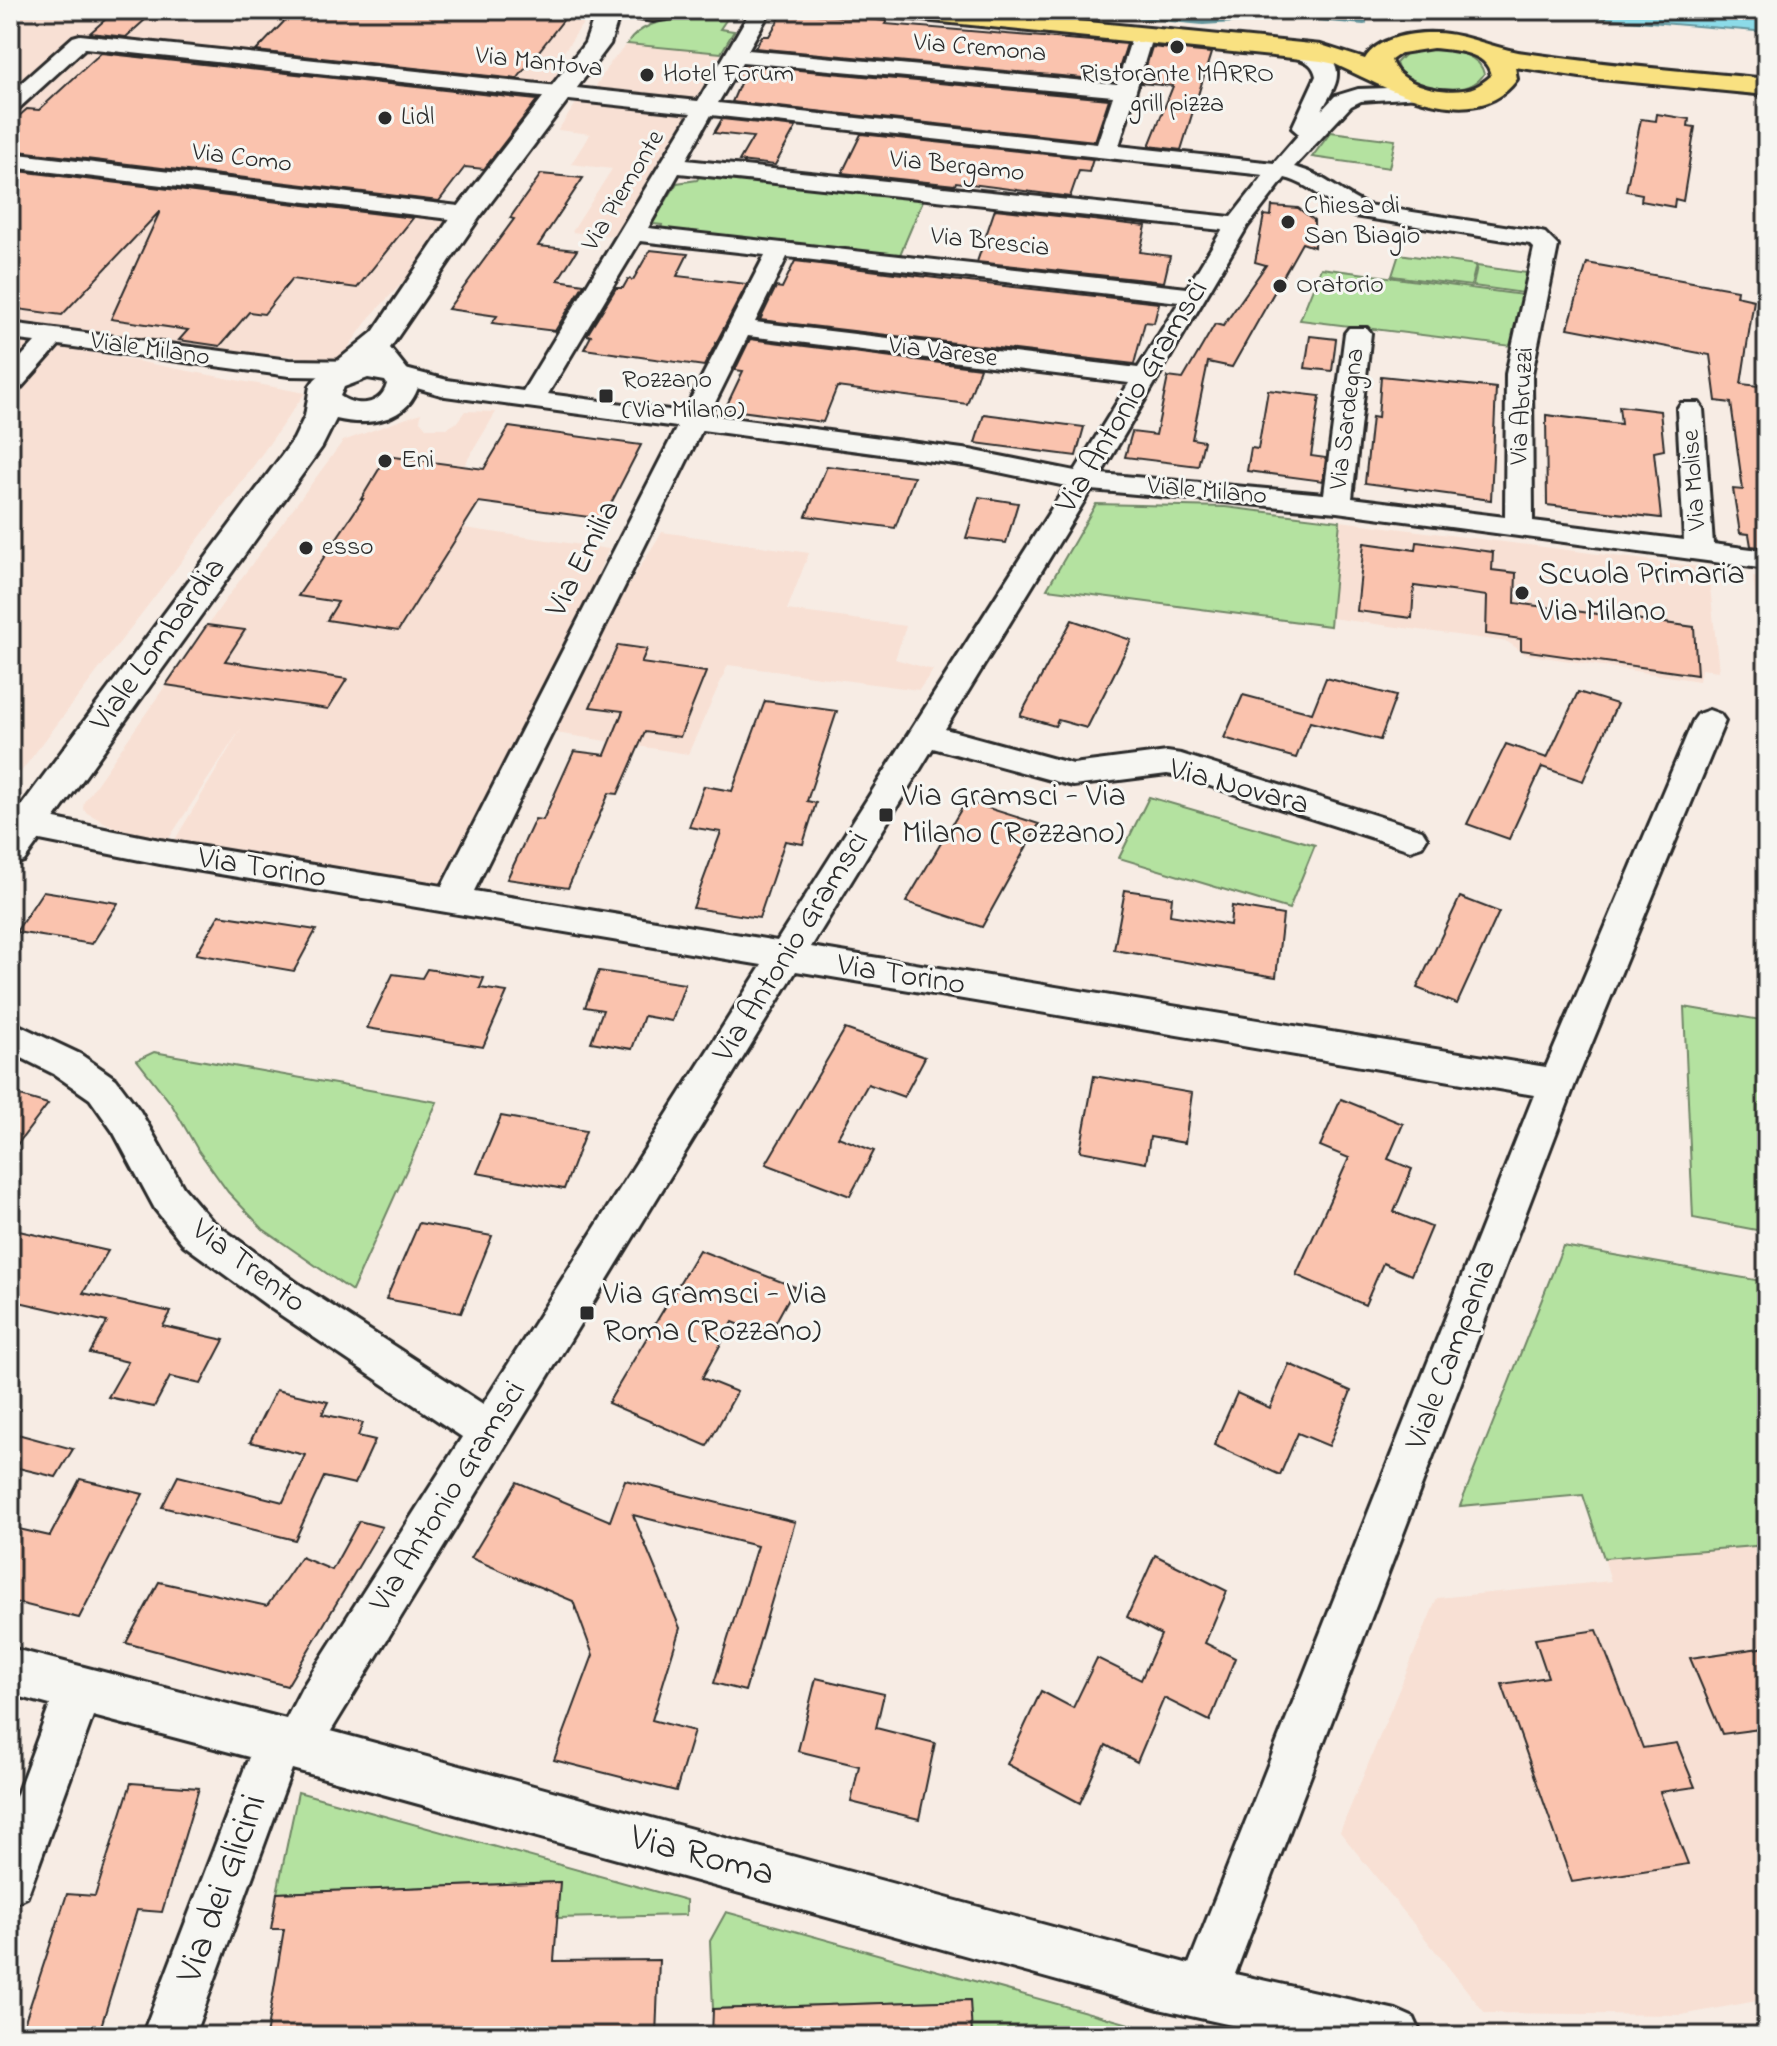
<svg xmlns="http://www.w3.org/2000/svg" width="1777" height="2046" font-family="'Indie Flower',sans-serif">
  <style>
    .built { fill: #f8e0d4 }
    .green { fill: #b4e2a0; stroke: #708666; stroke-width: 2 }
    .water { fill: #8cdbe8; stroke: #65959c; stroke-width: 2 }
    .lines { fill: none; stroke-linecap: round; stroke-linejoin: round }
    .stream { stroke: #65959c; stroke-width: 6 }
    .building { fill: #fac3ae; stroke: #2b2b2b; stroke-width: 2 }
    .street-casing { stroke: #2b2b2b; stroke-width: 6 }
    .secondary-casing { stroke: #2b2b2b; stroke-width: 6 }
    .primary-casing { stroke: #2b2b2b; stroke-width: 6 }
    .street { fill: #f6f6f2; fill-rule: evenodd }
    .secondary { fill: #f6f6f2; fill-rule: evenodd }
    .primary { fill: #f9e181; fill-rule: evenodd }
    .poi-dot { fill: #2b2b2b; stroke: #f6f6f2; stroke-width: 3 }
    .labels { text-anchor: middle; dominant-baseline: central; stroke-width: 6; stroke-linejoin: round; paint-order: stroke }
    .far-street-label { font-size: 26px; fill: #2b2b2b; stroke: #f6f6f2 }
    .far-poi-label { font-size: 26px; fill: #2b2b2b; stroke: #f6f6f2; text-anchor: start }
    .street-label { font-size: 32px; fill: #2b2b2b; stroke: #f6f6f2 }
    .poi-label { font-size: 32px; fill: #2b2b2b; stroke: #f6f6f2; text-anchor: start }
    .near-street-label { font-size: 38px; fill: #2b2b2b; stroke: #f6f6f2 }
  </style>
  <rect width="100%" height="100%" fill="#f7ece4"/>
  <filter id="ink" filterUnits="userSpaceOnUse"><feTurbulence type="fractalNoise" baseFrequency=".0125" numOctaves="2"/><feDisplacementMap in="SourceGraphic" scale="16" xChannelSelector="R" yChannelSelector="G"/><feConvolveMatrix kernelMatrix="1 2 1 2 8 2 1 2 1" color-interpolation-filters="sRGB"/></filter>
  <g filter="url(#ink)">
    <!-- built -->
    <g class="built">
      <polygon points="10,10 587,10 588,16 555,65 561,94 304,67 238,138 336,149 297,193 467,214 370,317 340,359 331,360 10,331"/>
      <polygon points="627,44 721,53 696,99 594,89 611,62"/>
      <polygon points="579,99 696,111 620,237 572,232 612,169 571,164 590,134 558,130"/>
      <polygon points="10,337 305,393 242,482 10,786"/>
      <polygon points="465,411 496,412 430,523 609,549 527,731 451,885 173,843 242,727 160,852 87,813 83,809 84,802 226,599 343,441 421,413 420,421 426,428 447,428 456,423"/>
      <polygon points="1340,521 1708,568 1719,671 1701,669 1699,681 1525,654 1508,642 1331,618"/>
      <polygon points="662,532 809,553 787,610 906,626 895,659 933,670 919,690 728,665 688,754 537,730"/>
      <polygon points="1753,577 1767,579 1767,697"/>
      <polygon points="1767,1545 1767,1999 1682,2015 1485,2013 1340,1832 1437,1598 1611,1581 1604,1558"/>
    </g>
    <!-- green -->
    <g class="green">
      <path d="M711,10H733L720,29L734,31L721,53L627,44C645,16 682,21 711,10Z"/>
      <path d="M1426,49C1446,49 1479,51 1484,74C1468,99 1420,89 1400,74L1396,63L1406,53Z"/>
      <polygon points="1331,132 1395,140 1389,168 1312,157"/>
      <polygon points="701,174 924,198 899,257 661,229 662,225 652,224 677,183 697,180"/>
      <polygon points="1399,254 1476,265 1471,286 1392,276"/>
      <polygon points="1477,266 1527,273 1523,293 1473,286"/>
      <polygon points="1321,268 1523,295 1511,346 1300,320"/>
      <polygon points="1096,504 1225,507 1340,521 1330,626 1047,589"/>
      <polygon points="1149,797 1315,845 1289,909 1119,858"/>
      <polygon points="1684,1007 1767,1021 1767,1232 1693,1218"/>
      <polygon points="154,1052 437,1102 352,1291 263,1229 228,1192 198,1150 172,1105 137,1060"/>
      <polygon points="1563,1246 1767,1282 1767,1545 1604,1558 1583,1495 1460,1506"/>
      <polygon points="298,1792 686,1900 686,1915 557,1918 559,1882 277,1893"/>
      <polygon points="726,1912 1140,2027 1140,2036 972,2036 969,2000 713,2009 710,1941"/>
    </g>
    <!-- water -->
    <polygon class="water" points="1510,10 1656,10 1767,19 1767,32"/>
    <g class="lines">
      <!-- stream -->
      <polyline class="stream" points="1077,10 1203,22 1295,16 1364,22"/>
    </g>
    <!-- building -->
    <g class="building">
      <polygon points="116,10 156,10 126,37 90,33"/>
      <polygon points="295,10 527,10 568,14 517,79 256,51"/>
      <polygon points="784,11 887,21 885,24 1127,44 1115,81 755,48 762,36 769,36"/>
      <polygon points="1152,47 1211,53 1181,150 1149,146 1173,86 1141,83"/>
      <polygon points="101,53 537,100 484,169 465,167 439,201 10,150 10,124 27,109 39,110"/>
      <polygon points="744,65 1109,99 1095,141 732,102 741,81 735,81"/>
      <polygon points="1657,114 1689,119 1688,126 1695,127 1683,201 1675,199 1674,207 1641,201 1642,194 1626,191 1641,119 1656,121"/>
      <polygon points="722,119 796,127 775,165 739,161 753,137 714,133"/>
      <polygon points="861,134 1093,159 1089,172 1079,171 1070,197 956,182 955,185 842,173"/>
      <polygon points="10,170 413,218 357,288 292,279 264,314 249,312 220,346 179,340 188,330 111,319 160,211 62,315 10,308"/>
      <polygon points="541,174 583,178 538,246 577,250 558,280 584,284 555,331 492,323 497,316 448,309 514,219 510,218"/>
      <polygon points="1272,206 1298,208 1314,220 1314,247 1302,243 1232,367 1208,362 1192,439 1204,441 1198,466 1125,457 1132,432 1156,435 1168,377 1183,379 1215,324 1223,326 1266,265 1255,262 1264,215 1271,216"/>
      <polygon points="995,209 1146,226 1140,252 1170,256 1164,282 977,262"/>
      <polygon points="650,250 688,254 677,276 747,284 704,366 584,349 591,336 587,335 616,288 623,288 628,279 633,280"/>
      <polygon points="795,261 969,282 1159,303 1154,323 1145,322 1134,364 760,320 776,287 782,288"/>
      <polygon points="1587,263 1737,290 1736,296 1754,300 1741,384 1767,387 1767,548 1751,546 1749,534 1740,533 1733,489 1743,490 1731,403 1716,401 1710,355 1568,328"/>
      <polygon points="1310,336 1336,339 1332,371 1305,368"/>
      <polygon points="750,339 980,368 967,404 837,387 823,422 725,409 743,371 735,370"/>
      <polygon points="1381,376 1496,388 1491,500 1365,483 1372,417 1378,418"/>
      <polygon points="1268,390 1320,396 1311,456 1326,458 1323,481 1247,471 1251,448 1258,449"/>
      <polygon points="1619,406 1660,411 1664,450 1654,452 1661,518 1547,505 1546,415 1621,424"/>
      <polygon points="984,414 1084,427 1076,456 975,443"/>
      <polygon points="509,427 641,445 603,519 479,502 398,631 327,620 338,602 298,596 363,499 361,499 387,456 484,469"/>
      <polygon points="827,466 914,477 895,528 806,516"/>
      <polygon points="979,497 1018,503 1006,543 966,538"/>
      <polygon points="1417,542 1493,552 1492,570 1516,573 1515,603 1694,627 1697,675 1521,650 1521,639 1486,634 1487,596 1414,586 1412,618 1357,611 1364,543 1416,550"/>
      <polygon points="1072,620 1131,640 1087,728 1058,720 1055,726 1020,716"/>
      <polygon points="207,625 245,630 225,661 347,679 328,709 166,685"/>
      <polygon points="618,645 647,649 641,663 706,672 680,737 645,732 618,794 609,793 568,888 507,879 535,819 543,820 574,751 605,755 623,711 590,707"/>
      <polygon points="1326,678 1396,696 1380,740 1310,722 1296,758 1224,738 1243,695 1312,713"/>
      <polygon points="1578,692 1617,704 1583,781 1542,767 1509,839 1467,824 1506,744 1547,758"/>
      <polygon points="765,701 837,711 807,801 816,803 803,844 785,841 759,918 693,908 721,832 689,827 704,786 732,791"/>
      <polygon points="966,801 1039,824 982,927 906,902"/>
      <polygon points="1125,890 1172,897 1170,915 1230,925 1232,906 1283,915 1276,977 1114,950"/>
      <polygon points="43,891 118,903 92,944 16,932"/>
      <polygon points="1460,897 1499,912 1457,1004 1417,988"/>
      <polygon points="219,915 316,930 294,971 196,954"/>
      <polygon points="427,969 484,978 480,988 507,992 483,1047 367,1028 393,974 422,978"/>
      <polygon points="599,971 685,984 672,1021 644,1016 632,1049 591,1042 603,1010 585,1007"/>
      <polygon points="845,1029 925,1057 904,1097 868,1084 838,1137 874,1151 850,1196 766,1164"/>
      <polygon points="1094,1076 1192,1093 1185,1143 1150,1137 1146,1163 1080,1151"/>
      <polygon points="10,1093 48,1104 10,1154"/>
      <polygon points="1341,1099 1403,1124 1388,1159 1412,1169 1394,1212 1431,1227 1411,1275 1383,1263 1365,1305 1296,1275 1349,1158 1320,1146"/>
      <polygon points="501,1116 586,1131 564,1189 477,1173"/>
      <polygon points="419,1223 492,1236 461,1313 386,1299"/>
      <polygon points="10,1229 108,1251 83,1293 171,1312 163,1326 224,1340 201,1384 170,1377 154,1407 108,1397 128,1362 90,1353 107,1322 10,1300"/>
      <polygon points="699,1250 795,1287 768,1336 733,1322 702,1378 737,1392 707,1446 608,1403"/>
      <polygon points="1289,1364 1351,1391 1329,1446 1298,1433 1280,1475 1214,1445 1237,1393 1270,1408"/>
      <polygon points="276,1390 328,1402 322,1414 363,1423 358,1436 375,1440 355,1484 324,1477 295,1540 162,1507 178,1476 283,1502 305,1455 250,1442"/>
      <polygon points="10,1432 73,1449 56,1477 10,1466"/>
      <polygon points="80,1479 143,1494 79,1618 10,1601 10,1527 50,1536"/>
      <polygon points="625,1480 795,1522 745,1691 714,1683 757,1546 633,1515 680,1628 652,1720 694,1731 676,1791 554,1760 593,1655 573,1601 471,1558 517,1482 610,1521"/>
      <polygon points="359,1521 382,1527 287,1686 126,1643 159,1582 267,1606 301,1557 332,1570"/>
      <polygon points="1155,1555 1227,1591 1205,1643 1235,1658 1210,1721 1164,1698 1137,1762 1106,1745 1080,1803 1007,1764 1041,1691 1073,1708 1097,1658 1141,1680 1161,1635 1127,1617"/>
      <polygon points="1597,1630 1643,1748 1677,1743 1695,1787 1660,1792 1688,1864 1572,1882 1502,1684 1548,1677 1535,1639"/>
      <polygon points="1767,1647 1767,1728 1722,1734 1690,1658"/>
      <polygon points="816,1678 884,1694 876,1728 935,1743 919,1819 851,1802 859,1766 798,1751"/>
      <polygon points="131,1783 199,1788 162,1912 137,1910 99,2033 69,2030 67,2036 20,2036 67,1894 95,1896"/>
      <polygon points="560,1882 554,1961 659,1960 656,2036 266,2036 284,1929 271,1929 277,1893"/>
      <polygon points="970,2000 972,2036 712,2036 713,2009"/>
    </g>
    <g class="lines">
      <defs>
        <g id="street">
          <path d="M751,10H771L748,50L1117,84L1133,34L1136,30H1150L1153,34L1119,146L1274,163L1299,134L1292,128L1316,76C1312,55 1290,61 1278,49L1288,43C1304,47 1339,52 1337,75C1337,86 1327,100 1322,110L1335,96L1358,89L1419,87L1422,92L1419,97L1361,101L1351,106L1294,167C1324,174 1340,193 1367,205L1537,231L1545,233L1558,246L1532,374L1533,521L1684,540L1677,409L1681,403H1699L1703,409L1713,544L1767,551V569L1337,512L1091,490L945,729L1073,764L1167,752L1181,754L1422,830L1427,838L1422,846L1410,850L1179,776L1167,774L1073,786L933,748L811,947L1546,1067L1693,721L1698,714L1709,710L1720,714L1725,721L1575,1084L1235,1974L1396,2010L1414,2018L1422,2036H1281L1159,2009L292,1769L194,2036H142L249,1757L93,1716L27,1897L10,1905V1813L50,1705L10,1694V1648L286,1719L302,1688L462,1437L272,1309L184,1245L155,1209L114,1133L90,1099L54,1074L10,1052V1021L80,1054L116,1079L140,1111L183,1187L212,1221L300,1285L483,1404L762,965L160,864L10,834V810L160,840L442,886L677,427L445,396L385,379L381,374L385,369L394,366L447,380L523,391L691,113L85,48L18,109L10,110V93L73,37L80,35L698,101ZM742,62L1113,96L1097,144L718,103ZM711,115L1264,175L1231,217L686,160ZM679,173L1222,230L1187,288L648,228ZM1285,178C1311,184 1329,206 1354,216L1530,244L1534,248L1506,374L1505,517L1352,498L1371,333L1367,328H1349L1345,333L1324,494L1101,474L1247,227ZM640,241L765,255L684,412L548,394ZM787,257L1179,302L1138,368L755,322ZM748,336L1129,383L1075,471L970,450L709,415ZM702,430L970,466L1066,486L777,941L474,891ZM796,971L1534,1095L1189,1964L331,1731Z"/>
          <polygon points="10,153 467,207 475,209 479,214 475,219 467,221 10,167"/>
          <polygon points="10,323 289,360 362,361 371,364 375,369 371,374 362,377 289,376 59,345 19,390 10,392 10,369 35,342 10,339"/>
        </g>
        <path id="secondary" d="M597,10H621L610,44L479,218L390,348L419,384C409,421 369,427 336,419L322,447L24,861L10,866V821L294,439L305,416L310,386L315,379L373,332L457,208L585,43ZM368,378L385,381L387,384C381,406 357,408 340,396L344,387Z"/>
        <g id="primary">
          <polygon points="609,10 698,10 695,15 653,21 612,15"/>
          <path d="M881,10H967L1321,45L1365,59C1377,37 1414,32 1436,33C1467,34 1494,49 1525,53C1605,65 1686,71 1767,79V95L1580,77L1515,67L1517,79C1475,139 1382,86 1335,64L1321,61L893,17L884,15ZM1433,48C1453,50 1488,51 1491,76C1486,80 1480,85 1475,87C1452,97 1398,87 1391,60L1401,53Z"/>
        </g>
      </defs>
      <!-- street casing -->
      <use href="#street" class="street-casing"/>
      <!-- secondary casing -->
      <use href="#secondary" class="secondary-casing"/>
      <!-- primary casing -->
      <use href="#primary" class="primary-casing"/>
      <!-- street -->
      <use href="#street" class="street"/>
      <!-- secondary -->
      <use href="#secondary" class="secondary"/>
      <!-- primary -->
      <use href="#primary" class="primary"/>
    </g>
  </g>
  <!-- markers -->
  <g class="poi-dot">
    <circle cx="1177" cy="47" r="8"/>
    <circle cx="647" cy="75" r="8"/>
    <circle cx="385" cy="118" r="8"/>
    <circle cx="1288" cy="222" r="8"/>
    <circle cx="1280" cy="286" r="8"/>
    <rect x="598" y="388" width="16" height="16" rx="4"/>
    <circle cx="385" cy="461" r="8"/>
    <circle cx="306" cy="548" r="8"/>
    <circle cx="1522" cy="593" r="8"/>
    <rect x="878" y="807" width="16" height="16" rx="4"/>
    <rect x="579" y="1305" width="16" height="16" rx="4"/>
  </g>
  <g class="labels">
    <!-- far-street labels -->
    <g class="far-street-label">
      <text transform="translate(980 49) rotate(5)">Via Cremona</text>
      <text transform="translate(539 63) rotate(6)">Via Mantova</text>
      <text transform="translate(242 159) rotate(7)">Via Como</text>
      <text transform="translate(957 167) rotate(6)">Via Bergamo</text>
      <text transform="translate(624 191) rotate(-59)">Via Piemonte</text>
      <text transform="translate(990 243) rotate(6)">Via Brescia</text>
      <text transform="translate(150 350) rotate(8)">Viale Milano</text>
      <text transform="translate(943 353) rotate(7)">Via Varese</text>
      <text transform="translate(1523 406) rotate(-87)">Via Abruzzi</text>
      <text transform="translate(1348 419) rotate(-83)">Via Sardegna</text>
      <text transform="translate(1695 480) rotate(-94)">Via Molise</text>
      <text transform="translate(1207 492) rotate(5)">Viale Milano</text>
    </g>
    <!-- far-poi labels -->
    <g class="far-poi-label">
      <text x="663" y="75">Hotel Forum</text>
      <text x="1177" y="75" text-anchor="middle">Ristorante MARRO<tspan x="1177" dy="30">grill pizza</tspan></text>
      <text x="401" y="118">Lidl</text>
      <text x="1304" y="207">Chiesa di<tspan x="1304" dy="30">San Biagio</tspan></text>
      <text x="1296" y="286">Oratorio</text>
      <text x="622" y="381">Rozzano<tspan x="622" dy="30">(Via Milano)</tspan></text>
      <text x="401" y="461">Eni</text>
      <text x="322" y="548">esso</text>
    </g>
    <!-- street labels -->
    <g class="street-label">
      <text transform="translate(1133 397) rotate(-59)">Via Antonio Gramsci</text>
      <text transform="translate(584 559) rotate(-63)">Via Emilia</text>
      <text transform="translate(159 645) rotate(-54)">Viale Lombardia</text>
      <text transform="translate(1239 788) rotate(15)">Via Novara</text>
      <text transform="translate(262 869) rotate(9)">Via Torino</text>
      <text transform="translate(792 947) rotate(-58)">Via Antonio Gramsci</text>
      <text transform="translate(901 976) rotate(9)">Via Torino</text>
      <text transform="translate(248 1267) rotate(37)">Via Trento</text>
      <text transform="translate(1452 1355) rotate(-69)">Viale Campania</text>
      <text transform="translate(449 1497) rotate(-58)">Via Antonio Gramsci</text>
    </g>
    <!-- poi labels -->
    <g class="poi-label">
      <text x="1538" y="575">Scuola Primaria<tspan x="1538" dy="37">Via Milano</tspan></text>
      <text x="902" y="797">Via Gramsci - Via<tspan x="902" dy="37">Milano (Rozzano)</tspan></text>
      <text x="603" y="1295">Via Gramsci - Via<tspan x="603" dy="37">Roma (Rozzano)</tspan></text>
    </g>
    <!-- near-street labels -->
    <g class="near-street-label">
      <text transform="translate(702 1857) rotate(15)">Via Roma</text>
      <text transform="translate(223 1889) rotate(-70)">Via dei Glicini</text>
    </g>
  </g>
  <!-- margin -->
  <rect width="1777" height="2046" fill="none" stroke="#f6f6f2" stroke-width="40"/>
  <rect x="20" y="20" width="1737" height="2006" fill="none" stroke="#2b2b2b" stroke-width="3" filter="url(#ink)"/>
</svg>
